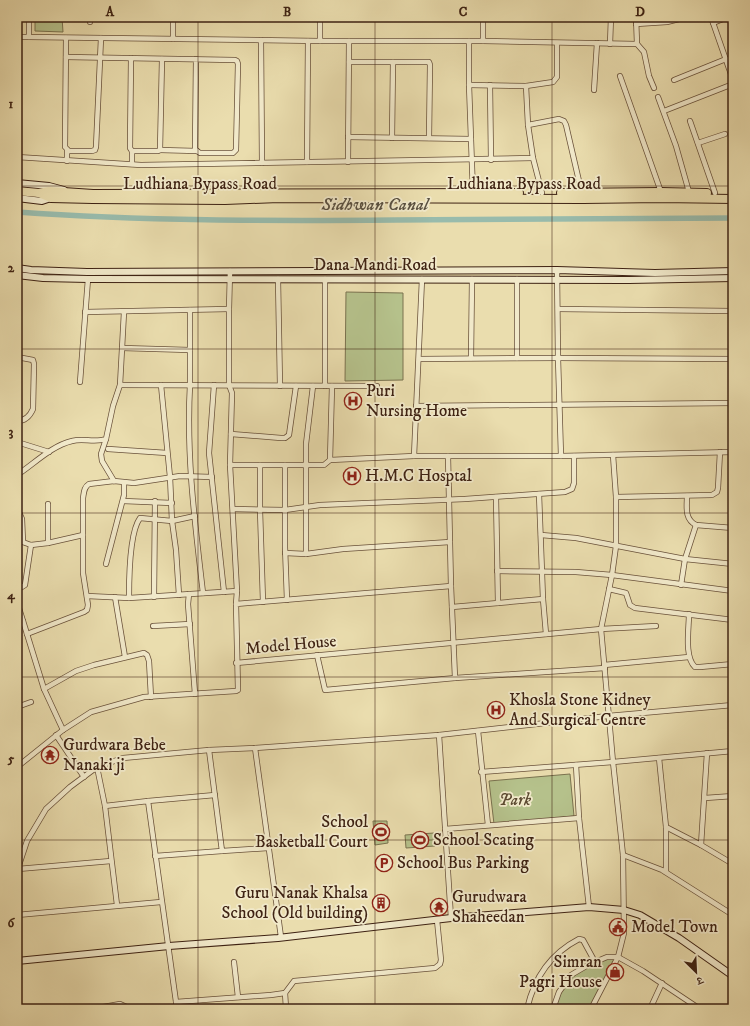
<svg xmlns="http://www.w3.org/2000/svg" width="750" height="1026" font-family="'IM FELL DW Pica','Noto Serif Devanagari',serif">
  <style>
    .green { fill: #b5c18b; stroke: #7a724f }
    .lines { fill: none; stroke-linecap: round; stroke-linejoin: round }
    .canal { stroke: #98bbac; stroke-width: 5.5 }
    .street-casing { stroke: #69513a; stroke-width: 6 }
    .secondary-casing { stroke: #3e2213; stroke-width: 8 }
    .highway-casing { stroke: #3e2213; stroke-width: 10 }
    .street { stroke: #f1e9ca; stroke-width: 4.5 }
    .secondary { stroke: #f1e9ca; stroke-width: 6 }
    .highway { stroke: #eaddae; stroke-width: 8 }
    .grid { fill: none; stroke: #3e2213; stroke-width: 1; stroke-opacity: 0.55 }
    .labels { text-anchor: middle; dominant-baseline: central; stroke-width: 3.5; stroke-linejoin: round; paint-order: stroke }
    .street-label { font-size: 17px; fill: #3e2213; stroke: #f1e9ca }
    .poi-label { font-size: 17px; fill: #3e2213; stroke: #f1e9ca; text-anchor: start }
    .park-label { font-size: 17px; font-style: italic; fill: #5c4a31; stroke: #f1e9ca }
    .water-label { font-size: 18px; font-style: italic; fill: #595041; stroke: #f1e9ca }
    .neatline { fill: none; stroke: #3e2213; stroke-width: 1.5 }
    .grid-label { font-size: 13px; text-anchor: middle; font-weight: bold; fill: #3e2213 }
  </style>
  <rect width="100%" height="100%" fill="#eaddae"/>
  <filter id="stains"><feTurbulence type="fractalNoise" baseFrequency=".005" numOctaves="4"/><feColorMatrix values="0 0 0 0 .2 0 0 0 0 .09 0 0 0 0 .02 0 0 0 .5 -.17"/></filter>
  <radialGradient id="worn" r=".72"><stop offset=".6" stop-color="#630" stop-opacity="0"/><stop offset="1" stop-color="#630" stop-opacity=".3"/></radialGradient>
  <!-- green -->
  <g class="green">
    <polygon points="35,17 62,17 63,32 35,31"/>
    <polygon points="346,292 403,293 403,380 345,381"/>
    <polygon points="570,774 574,816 494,824 489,781"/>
    <polygon points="373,821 387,821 388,843 375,845"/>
    <polygon points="434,833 435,846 406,848 405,835"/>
    <path d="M607,958L616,959L590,1009H554C566,977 577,971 607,958Z"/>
  </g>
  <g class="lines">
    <!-- canal -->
    <path class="canal" d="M17,212C143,221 269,221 395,220C507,219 620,219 733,218"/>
    <defs>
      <g id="street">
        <polyline points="29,17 29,37 320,41 483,41 637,44 644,52 649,76 654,88"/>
        <polyline points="320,17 320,41"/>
        <polyline points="483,17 483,41"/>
        <polyline points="636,17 637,44"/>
        <polyline points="711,17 733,80"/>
        <polyline points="90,22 90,17"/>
        <polyline points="713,23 728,17"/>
        <polyline points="636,24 667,22 687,17"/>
        <polyline points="17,37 29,37"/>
        <polyline points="66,38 65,147 69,151 92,151 95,150 96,147 101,38"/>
        <polyline points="173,39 173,17"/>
        <polyline points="261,40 262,163"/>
        <polyline points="469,41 469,85 473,193"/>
        <polyline points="610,44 611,17"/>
        <polyline points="66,57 235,60 237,61 238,64 236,150 233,153 200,153 197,151 195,149 196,59"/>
        <polyline points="131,58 130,148 132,151 158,151 160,150 162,59"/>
        <polyline points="349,62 429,62 430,65 429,138"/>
        <polyline points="620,76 661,192"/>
        <polyline points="674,80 726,59"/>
        <polyline points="469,85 526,86 553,82 557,77 557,43"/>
        <polyline points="490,85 491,160"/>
        <polyline points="594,90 597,43"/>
        <polyline points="658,97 676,146 689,192"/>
        <polyline points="664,111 733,84"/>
        <polyline points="690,121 715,193"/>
        <polyline points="528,125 559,119 564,121 566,125 582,194"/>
        <polyline points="348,137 471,139"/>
        <polyline points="392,138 393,62"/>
        <polyline points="698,143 725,134"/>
        <polyline points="67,150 67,161"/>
        <polyline points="160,150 197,151"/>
        <polyline points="17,157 141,165 533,158 528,125 526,86"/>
        <polyline points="533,158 542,193"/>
        <polyline points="307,162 308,41"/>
        <polyline points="348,162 349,41"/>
        <polyline points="132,164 132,151"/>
        <polyline points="557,270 558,358 561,456"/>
        <polyline points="230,271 229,309 229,385 232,393 230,465 237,591 236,604"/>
        <polyline points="278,279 280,386"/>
        <polyline points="517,279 517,358"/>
        <polyline points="558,309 733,311"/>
        <polyline points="190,310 190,385"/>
        <polyline points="85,312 229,309"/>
        <polyline points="122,348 190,350"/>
        <path d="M17,357L33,360L34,364L33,409C30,416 25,421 17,421"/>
        <polyline points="471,358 472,279"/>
        <polyline points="419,359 558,358 733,359"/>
        <polyline points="80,382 88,279"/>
        <polyline points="120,385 377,386"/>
        <polyline points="161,385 170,477 172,521 176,550 179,595"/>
        <path d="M190,385C186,455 195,524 203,593"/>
        <polyline points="214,385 209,453 224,592"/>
        <polyline points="325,386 325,279"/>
        <polyline points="332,386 330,460 414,456 561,456 733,452"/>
        <polyline points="416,406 733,403"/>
        <polyline points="231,434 281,438 285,438 289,435 296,386"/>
        <polyline points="106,439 101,454 102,461 114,481"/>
        <polyline points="17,442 49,452"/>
        <polyline points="108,449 167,453"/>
        <polyline points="414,456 422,279"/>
        <polyline points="448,456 451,586 455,678"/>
        <polyline points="230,465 324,465 330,460"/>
        <polyline points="260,465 260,510 263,602"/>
        <polyline points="285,465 285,547 287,600"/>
        <path d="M17,475C34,464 51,446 72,441C83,438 95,443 106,439L113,406L120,385L124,312"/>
        <path d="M687,496C687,506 684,519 696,525L733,528"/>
        <polyline points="496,497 498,603"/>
        <polyline points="616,497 712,495 717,492 718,488 720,452"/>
        <polyline points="123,501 172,503"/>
        <polyline points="48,504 48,543"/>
        <polyline points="17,508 22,519 23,542"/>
        <polyline points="233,509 285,510 320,505 465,499 565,492 572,489 574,483 574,456"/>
        <polyline points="541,535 576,538 685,559 733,564"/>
        <polyline points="17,540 31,545 48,543 83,535"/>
        <polyline points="285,553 306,554 306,444 313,386"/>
        <polyline points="306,554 343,549 450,542"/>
        <polyline points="106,564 124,495 124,483"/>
        <polyline points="497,571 576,572 612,575 733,591"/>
        <polyline points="681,585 685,559 696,525"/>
        <polyline points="609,589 626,593 630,605 635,608 733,620"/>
        <polyline points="17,590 25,585 31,545"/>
        <polyline points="189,594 188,604 195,694"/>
        <polyline points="87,596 129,598 237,591"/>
        <polyline points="115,597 125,657"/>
        <polyline points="154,597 155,501"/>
        <path d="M129,598C129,579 129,533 140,518L172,521L195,516"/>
        <polyline points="543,599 546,634"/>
        <polyline points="17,602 23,621"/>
        <polyline points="452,607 543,599 539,494"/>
        <path d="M689,614C689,628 684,657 695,667H700L733,664"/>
        <polyline points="17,623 23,621 44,689 63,730"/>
        <polyline points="153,626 190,624"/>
        <path d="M27,634L84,612L87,610L88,605L83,573V498C84,492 84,487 89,484L114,481L134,483L180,476L212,477"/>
        <polyline points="317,655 325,690 455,678 605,668"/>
        <polyline points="236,663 601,629 656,626"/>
        <polyline points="604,665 689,657"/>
        <polyline points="44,689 76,671 94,665 144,653 147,655 149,661 151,697"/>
        <polyline points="17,707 31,702"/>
        <polyline points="478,731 488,825"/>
        <polyline points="56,735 84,777"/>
        <polyline points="439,735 451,918"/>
        <polyline points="255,748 281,937"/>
        <polyline points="209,750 222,851 268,848"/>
        <polyline points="659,758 666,827 701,845 707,753"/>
        <polyline points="576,765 579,818 589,907"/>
        <polyline points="17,767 63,730 91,712 144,697 236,691 238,690 236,604 451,586"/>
        <polyline points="97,767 105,806"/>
        <polyline points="481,772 613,762 733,751"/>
        <polyline points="705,798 733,796"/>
        <polyline points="148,801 215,795"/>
        <polyline points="666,827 666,872"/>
        <polyline points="445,829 579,818"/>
        <polyline points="701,845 733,864"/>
        <polyline points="623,855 662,870 733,915"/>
        <polyline points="155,856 222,851"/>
        <polyline points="18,869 111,861"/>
        <polyline points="17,871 27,841 46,809 70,787 97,767 123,758 209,750 255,748 439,735 608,716 733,705"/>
        <polyline points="117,905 105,806 148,801 177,1009"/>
        <polyline points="17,915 161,902"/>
        <polyline points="234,962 238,997"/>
        <polyline points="176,1002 271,995 285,993"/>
        <polyline points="92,1009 120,1004 131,1009"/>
        <polyline points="288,1009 286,1008 285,993 294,981 435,968 440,964 441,960 437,920"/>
        <path d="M527,1009C534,978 550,954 579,939L583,940L595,962"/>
        <polyline points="553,1009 559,992 571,975 588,965 607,957 618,957 643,971 700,1009"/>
        <polyline points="591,1009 618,957 624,933 623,855 613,762 601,629 612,575 616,546 616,497 613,455"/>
        <polyline points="650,1009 662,983"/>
      </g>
      <g id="secondary">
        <polyline points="17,183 49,186 64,190"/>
        <polyline points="17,198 42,201 51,198"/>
        <polyline points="17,268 31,270 87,272 557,270 655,273 733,271"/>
        <polyline points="17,275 43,278 88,279 629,280 733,278"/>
        <polyline points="17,961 169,946 278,938 451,918 589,907 624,910 640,915 679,938 733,976"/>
      </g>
      <g id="highway">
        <polyline points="17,191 39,193 51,198 93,199 225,200 279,198 583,199 661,198 733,199"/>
        <polyline points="39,193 49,191 93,194 519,193"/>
        <polyline points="561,193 661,192 707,193"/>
      </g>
    </defs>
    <!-- street casing -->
    <use href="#street" class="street-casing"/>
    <!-- secondary casing -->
    <use href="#secondary" class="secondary-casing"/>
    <!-- highway casing -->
    <use href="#highway" class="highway-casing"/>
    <!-- street -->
    <use href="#street" class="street"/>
    <!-- secondary -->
    <use href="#secondary" class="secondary"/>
    <!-- highway -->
    <use href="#highway" class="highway"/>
  </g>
  <!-- grid -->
  <path class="grid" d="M198,17V1009M375,17V1009M552,17V1009M17,186H733M17,349H733M17,513H733M17,677H733M17,840H733"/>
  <!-- icons -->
  <defs>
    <symbol id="hospital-ring" viewBox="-11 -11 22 22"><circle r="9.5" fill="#f1e9ca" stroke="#8f2418" stroke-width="1.5"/><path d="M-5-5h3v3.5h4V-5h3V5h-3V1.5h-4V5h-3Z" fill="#8f2418"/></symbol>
    <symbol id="temple-ring" viewBox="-11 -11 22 22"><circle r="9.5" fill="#f1e9ca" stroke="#8f2418" stroke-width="1.5"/><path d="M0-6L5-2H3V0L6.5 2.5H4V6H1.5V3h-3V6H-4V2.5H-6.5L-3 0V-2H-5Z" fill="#8f2418"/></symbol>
    <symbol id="stadium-ring" viewBox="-11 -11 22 22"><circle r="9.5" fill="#f1e9ca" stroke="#8f2418" stroke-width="1.5"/><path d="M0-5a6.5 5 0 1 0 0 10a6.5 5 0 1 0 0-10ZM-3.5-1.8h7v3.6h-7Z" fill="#8f2418"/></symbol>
    <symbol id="parking-ring" viewBox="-11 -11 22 22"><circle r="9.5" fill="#f1e9ca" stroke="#8f2418" stroke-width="1.5"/><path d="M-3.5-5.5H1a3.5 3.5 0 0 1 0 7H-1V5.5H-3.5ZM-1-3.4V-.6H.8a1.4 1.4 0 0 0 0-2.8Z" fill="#8f2418"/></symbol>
    <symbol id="building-ring" viewBox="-11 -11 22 22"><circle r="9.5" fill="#f1e9ca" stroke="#8f2418" stroke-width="1.5"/><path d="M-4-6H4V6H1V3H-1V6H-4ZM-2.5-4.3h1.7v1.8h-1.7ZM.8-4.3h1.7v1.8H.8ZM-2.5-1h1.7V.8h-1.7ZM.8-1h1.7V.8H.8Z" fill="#8f2418"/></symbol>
    <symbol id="civic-ring" viewBox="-11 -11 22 22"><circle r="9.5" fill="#f1e9ca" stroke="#8f2418" stroke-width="1.5"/><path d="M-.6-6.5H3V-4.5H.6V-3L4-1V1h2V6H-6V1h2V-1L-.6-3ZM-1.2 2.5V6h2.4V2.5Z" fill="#8f2418"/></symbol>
    <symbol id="shop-ring" viewBox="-11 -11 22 22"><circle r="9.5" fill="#f1e9ca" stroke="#8f2418" stroke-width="1.5"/><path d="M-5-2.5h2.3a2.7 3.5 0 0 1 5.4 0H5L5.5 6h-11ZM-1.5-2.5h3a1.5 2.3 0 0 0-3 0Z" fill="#8f2418"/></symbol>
  </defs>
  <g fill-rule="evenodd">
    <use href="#hospital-ring" x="343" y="391" width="20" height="20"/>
    <use href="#hospital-ring" x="342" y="466" width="20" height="20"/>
    <use href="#hospital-ring" x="486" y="700" width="20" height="20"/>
    <use href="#temple-ring" x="40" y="745" width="20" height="20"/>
    <use href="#stadium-ring" x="371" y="822" width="20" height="20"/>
    <use href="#stadium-ring" x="410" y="830" width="20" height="20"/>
    <use href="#parking-ring" x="374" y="853" width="20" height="20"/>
    <use href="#building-ring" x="371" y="893" width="20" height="20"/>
    <use href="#temple-ring" x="429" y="897" width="20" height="20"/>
    <use href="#civic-ring" x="608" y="917" width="20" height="20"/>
    <use href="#shop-ring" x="605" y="962" width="20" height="20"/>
  </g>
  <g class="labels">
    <!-- street labels -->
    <g class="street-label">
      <text x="200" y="184">Ludhiana Bypass Road</text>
      <text x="524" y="184">Ludhiana Bypass Road</text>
      <text x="375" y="265">Dana Mandi Road</text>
      <text transform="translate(291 645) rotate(-5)">Model House</text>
    </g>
    <!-- poi labels -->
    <g class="poi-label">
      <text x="366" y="391">Puri<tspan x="366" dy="20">Nursing Home</tspan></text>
      <text x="365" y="476">H.M.C Hosptal</text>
      <text x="509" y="700">Khosla Stone Kidney<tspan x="509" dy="20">And Surgical Centre</tspan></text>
      <text x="63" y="745">Gurdwara Bebe<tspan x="63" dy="20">Nanaki ji</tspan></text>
      <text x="368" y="822" text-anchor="end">School<tspan x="368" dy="20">Basketball Court</tspan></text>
      <text x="433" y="840">School Scating</text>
      <text x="397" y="863">School Bus Parking</text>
      <text x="368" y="893" text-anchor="end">Guru Nanak Khalsa<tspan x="368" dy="20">School (Old building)</tspan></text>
      <text x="452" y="897">Gurudwara<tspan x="452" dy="20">Shaheedan</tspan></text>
      <text x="631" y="927">Model Town</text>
      <text x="602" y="962" text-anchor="end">Simran<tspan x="602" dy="20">Pagri House</tspan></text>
    </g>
    <!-- park labels -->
    <g class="park-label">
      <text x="515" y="800">Park</text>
    </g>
    <!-- water labels -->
    <g class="water-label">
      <text x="375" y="205">Sidhwan Canal</text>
    </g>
  </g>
  <!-- margin -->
  <rect width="750" height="1026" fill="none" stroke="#eaddae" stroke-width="44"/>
  <!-- north arrow -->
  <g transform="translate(696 972) rotate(156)" stroke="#f1e9ca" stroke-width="3" paint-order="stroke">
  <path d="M0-3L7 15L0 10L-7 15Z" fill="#3e2213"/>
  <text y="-6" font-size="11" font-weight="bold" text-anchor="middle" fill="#3e2213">उ</text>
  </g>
  <rect x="22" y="22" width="706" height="982" class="neatline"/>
  <g class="grid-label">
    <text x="110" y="16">A</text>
    <text x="287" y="16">B</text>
    <text x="463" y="16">C</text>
    <text x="640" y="16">D</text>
    <text x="11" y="108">1</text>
    <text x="11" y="272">2</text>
    <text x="11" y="436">3</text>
    <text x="11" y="599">4</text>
    <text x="11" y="763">5</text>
    <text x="11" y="927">6</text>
  </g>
  <rect width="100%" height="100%" filter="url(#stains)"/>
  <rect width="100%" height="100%" fill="url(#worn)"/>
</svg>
